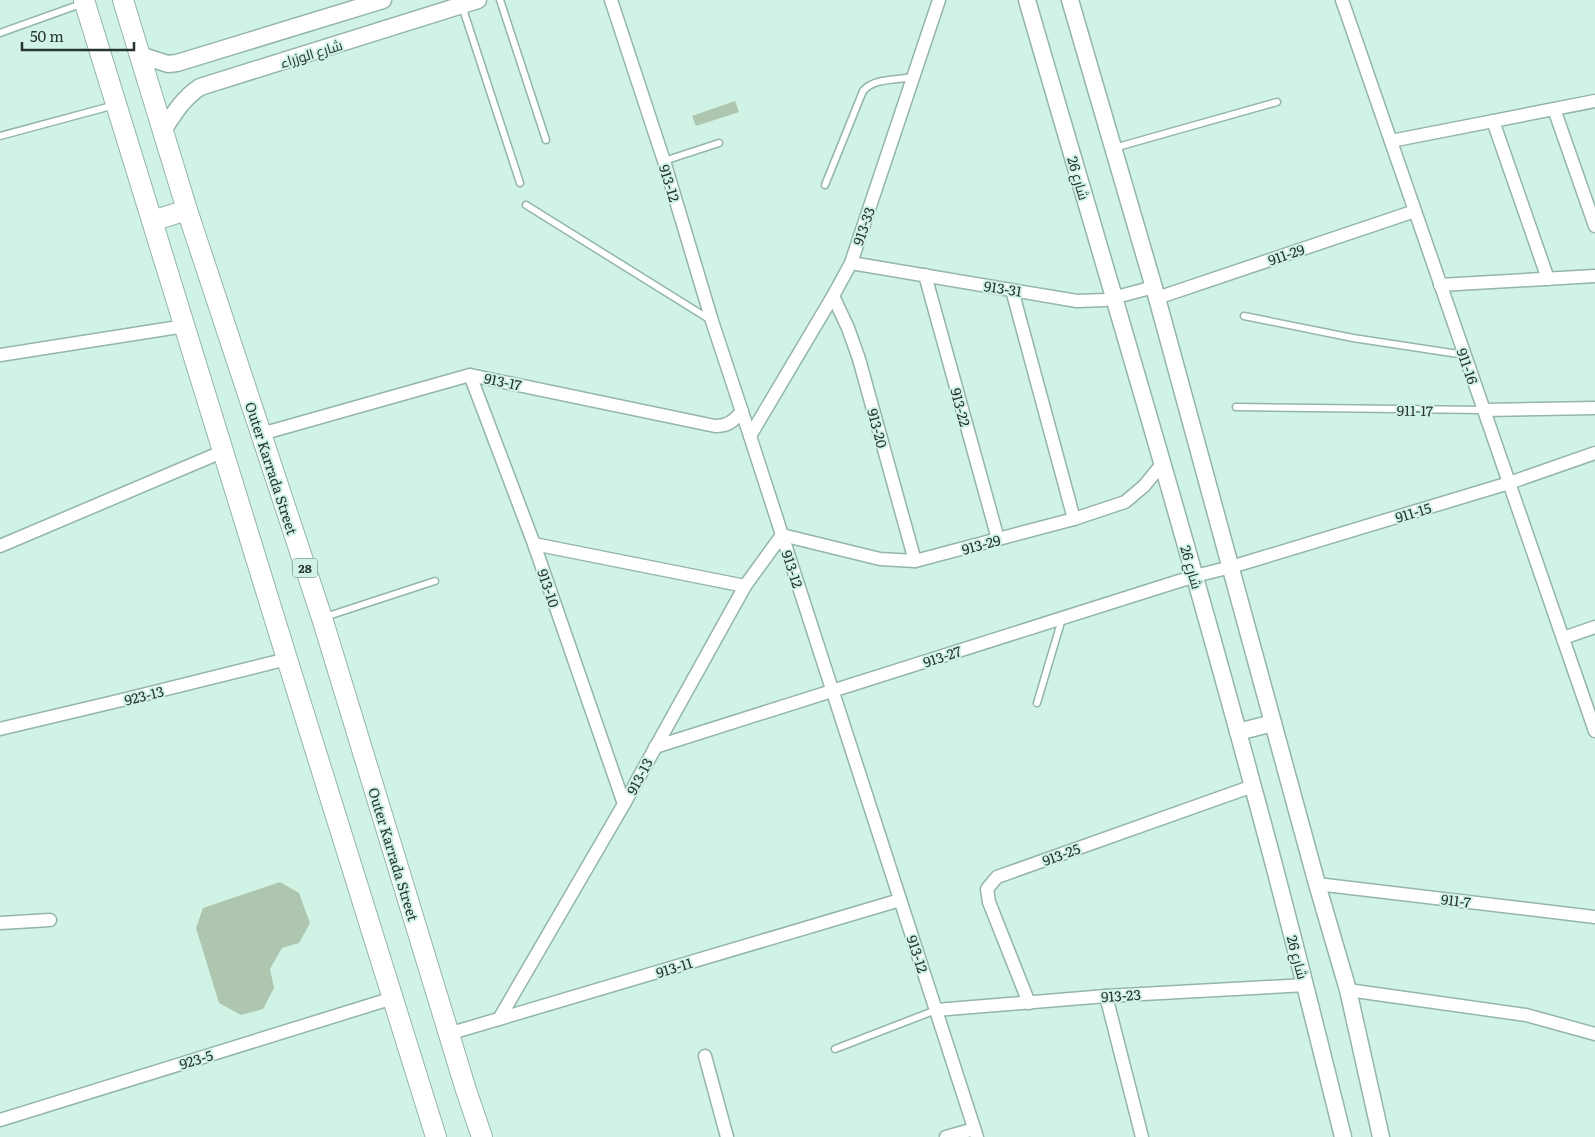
<svg xmlns="http://www.w3.org/2000/svg" width="1595" height="1137" font-family="Literata,Cairo,serif">
  <style>
    .building { fill: #aec6b0 }
    .lines { fill: none; stroke-linecap: round; stroke-linejoin: round }
    .service-casing { stroke: #94b5a9; stroke-width: 9 }
    .minor-casing { stroke: #94b5a9; stroke-width: 15 }
    .tertiary-casing { stroke: #94b5a9; stroke-width: 19 }
    .primary-casing { stroke: #94b5a9; stroke-width: 22 }
    .service { stroke: #fff; stroke-width: 6 }
    .minor { stroke: #fff; stroke-width: 12 }
    .tertiary { stroke: #fff; stroke-width: 16 }
    .primary { stroke: #fff; stroke-width: 20 }
    .labels { text-anchor: middle; dominant-baseline: central; stroke-width: 4; stroke-linejoin: round; paint-order: stroke }
    .shield { fill: #d0f3e6; stroke: #5a6d67; stroke-width: 1 }
    .shield-label { font-size: 12px; font-weight: bold; fill: #273430 }
    .street-label { font-size: 14px; fill: #273430; stroke: #d0f3e6 }
  </style>
  <rect width="100%" height="100%" fill="#d0f3e6"/>
  <!-- building -->
  <g class="building">
    <polygon points="735,101 739,112 696,126 692,116"/>
    <polygon points="280,882 299,893 310,923 299,943 282,948 270,969 274,988 263,1009 241,1015 219,1003 196,928 203,908"/>
  </g>
  <g class="lines">
    <defs>
      <g id="service">
        <polyline points="500,0 546,140"/>
        <polyline points="462,6 520,183"/>
        <polyline points="0,33 81,4"/>
        <polyline points="0,136 115,105"/>
        <polyline points="1114,148 1277,102"/>
        <polyline points="664,161 719,143"/>
        <path d="M825,185L863,91C874,78 897,80 913,77"/>
        <polyline points="526,205 709,319"/>
        <polyline points="1244,316 1353,338 1465,355"/>
        <polyline points="1236,407 1484,410"/>
        <polyline points="325,617 435,581"/>
        <polyline points="1037,703 1062,619"/>
        <polyline points="835,1049 936,1010"/>
      </g>
      <g id="minor">
        <polyline points="611,0 664,161 712,321 750,436 977,1137"/>
        <polyline points="1342,0 1595,731"/>
        <polyline points="1554,109 1595,226"/>
        <polyline points="1493,121 1548,279"/>
        <polyline points="1391,141 1595,101"/>
        <polyline points="851,263 1077,301 1105,300 1154,287"/>
        <polyline points="925,275 998,539"/>
        <polyline points="1440,285 1595,276"/>
        <polyline points="1012,290 1074,519"/>
        <polyline points="833,296 848,328 859,359 915,561"/>
        <polyline points="1157,298 1415,211"/>
        <polyline points="0,355 185,326"/>
        <polyline points="470,375 534,544 624,804"/>
        <polyline points="1484,410 1595,408"/>
        <path d="M261,434L470,375L715,426C728,426 734,421 742,411"/>
        <polyline points="750,436 833,296 851,263 939,0"/>
        <polyline points="534,544 745,586"/>
        <polyline points="0,546 224,451"/>
        <polyline points="1563,638 1595,627"/>
        <polyline points="0,729 122,700 287,659"/>
        <polyline points="655,747 1195,576 1231,567 1509,483 1595,453"/>
        <polyline points="1317,884 1595,917"/>
        <polyline points="0,923 50,920"/>
        <polyline points="1348,990 1526,1015 1595,1034"/>
        <polyline points="1106,996 1142,1137"/>
        <polyline points="1029,1003 989,902 987,889 997,877 1253,786"/>
        <polyline points="936,1010 1106,996 1306,985"/>
        <polyline points="499,1019 624,804 745,586 782,535 880,559 915,561 1074,519 1125,502 1144,486 1162,464"/>
        <polyline points="448,1034 900,900"/>
        <polyline points="705,1056 727,1137"/>
        <polyline points="0,1120 393,998"/>
        <polyline points="946,1137 974,1129"/>
      </g>
      <g id="tertiary">
        <path d="M1027,0C1103,262 1182,523 1253,787C1285,903 1314,1020 1343,1137"/>
        <polyline points="1070,0 1157,298 1317,884 1348,990 1381,1137"/>
        <polyline points="140,55 168,64 177,63 383,0"/>
        <path d="M162,132C173,115 183,98 200,87L478,0"/>
        <polyline points="1238,732 1273,723"/>
      </g>
      <g id="primary">
        <polyline points="84,0 287,659 436,1137"/>
        <polyline points="123,0 187,210 322,618 466,1090 482,1137"/>
        <polyline points="152,221 187,210"/>
      </g>
    </defs>
    <!-- service casing -->
    <use href="#service" class="service-casing"/>
    <!-- minor casing -->
    <use href="#minor" class="minor-casing"/>
    <!-- tertiary casing -->
    <use href="#tertiary" class="tertiary-casing"/>
    <!-- primary casing -->
    <use href="#primary" class="primary-casing"/>
    <!-- service -->
    <use href="#service" class="service"/>
    <!-- minor -->
    <use href="#minor" class="minor"/>
    <!-- tertiary -->
    <use href="#tertiary" class="tertiary"/>
    <!-- primary -->
    <use href="#primary" class="primary"/>
  </g>
  <g class="labels">
    <!-- shield labels -->
    <rect class="shield" x="292.5" y="558.5" width="25" height="19" rx="4"/>
    <g class="shield-label">
      <text x="305" y="568">28</text>
    </g>
    <!-- street labels -->
    <g class="street-label">
      <text transform="translate(311 53) rotate(-17)">شارع الوزراء</text>
      <text transform="translate(1079 178) rotate(74)">شارع 26</text>
      <text transform="translate(670 183) rotate(73)">913-12</text>
      <text transform="translate(863 226) rotate(-71)">913-33</text>
      <text transform="translate(1286 254) rotate(-19)">911-29</text>
      <text transform="translate(1003 288) rotate(9)">913-31</text>
      <text transform="translate(1468 366) rotate(71)">911-16</text>
      <text transform="translate(503 381) rotate(12)">913-17</text>
      <text transform="translate(961 407) rotate(75)">913-22</text>
      <text transform="translate(1415 410) rotate(1)">911-17</text>
      <text transform="translate(878 428) rotate(75)">913-20</text>
      <text transform="translate(272 468) rotate(72)">Outer Karrada Street</text>
      <text transform="translate(1413 512) rotate(-17)">911-15</text>
      <text transform="translate(981 544) rotate(-15)">913-29</text>
      <text transform="translate(1192 567) rotate(74)">شارع 26</text>
      <text transform="translate(793 569) rotate(72)">913-12</text>
      <text transform="translate(549 588) rotate(71)">913-10</text>
      <text transform="translate(942 656) rotate(-18)">913-27</text>
      <text transform="translate(144 695) rotate(-14)">923-13</text>
      <text transform="translate(639 776) rotate(-62)">913-13</text>
      <text transform="translate(394 854) rotate(73)">Outer Karrada Street</text>
      <text transform="translate(1061 854) rotate(-20)">913-25</text>
      <text transform="translate(1456 900) rotate(7)">911-7</text>
      <text transform="translate(918 954) rotate(72)">913-12</text>
      <text transform="translate(1298 957) rotate(75)">شارع 26</text>
      <text transform="translate(674 967) rotate(-17)">913-11</text>
      <text transform="translate(1121 995) rotate(-4)">913-23</text>
      <text transform="translate(196 1059) rotate(-17)">923-5</text>
    </g>
  </g>
  <!-- scale -->
  <path d="M22 42v8h112v-8" fill="none" stroke="#273430" stroke-width="2.5"/>
  <text x="30" y="42" font-size="15" fill="#273430" stroke="#d0f3e6" stroke-width="4" paint-order="stroke">50 m</text>
</svg>
